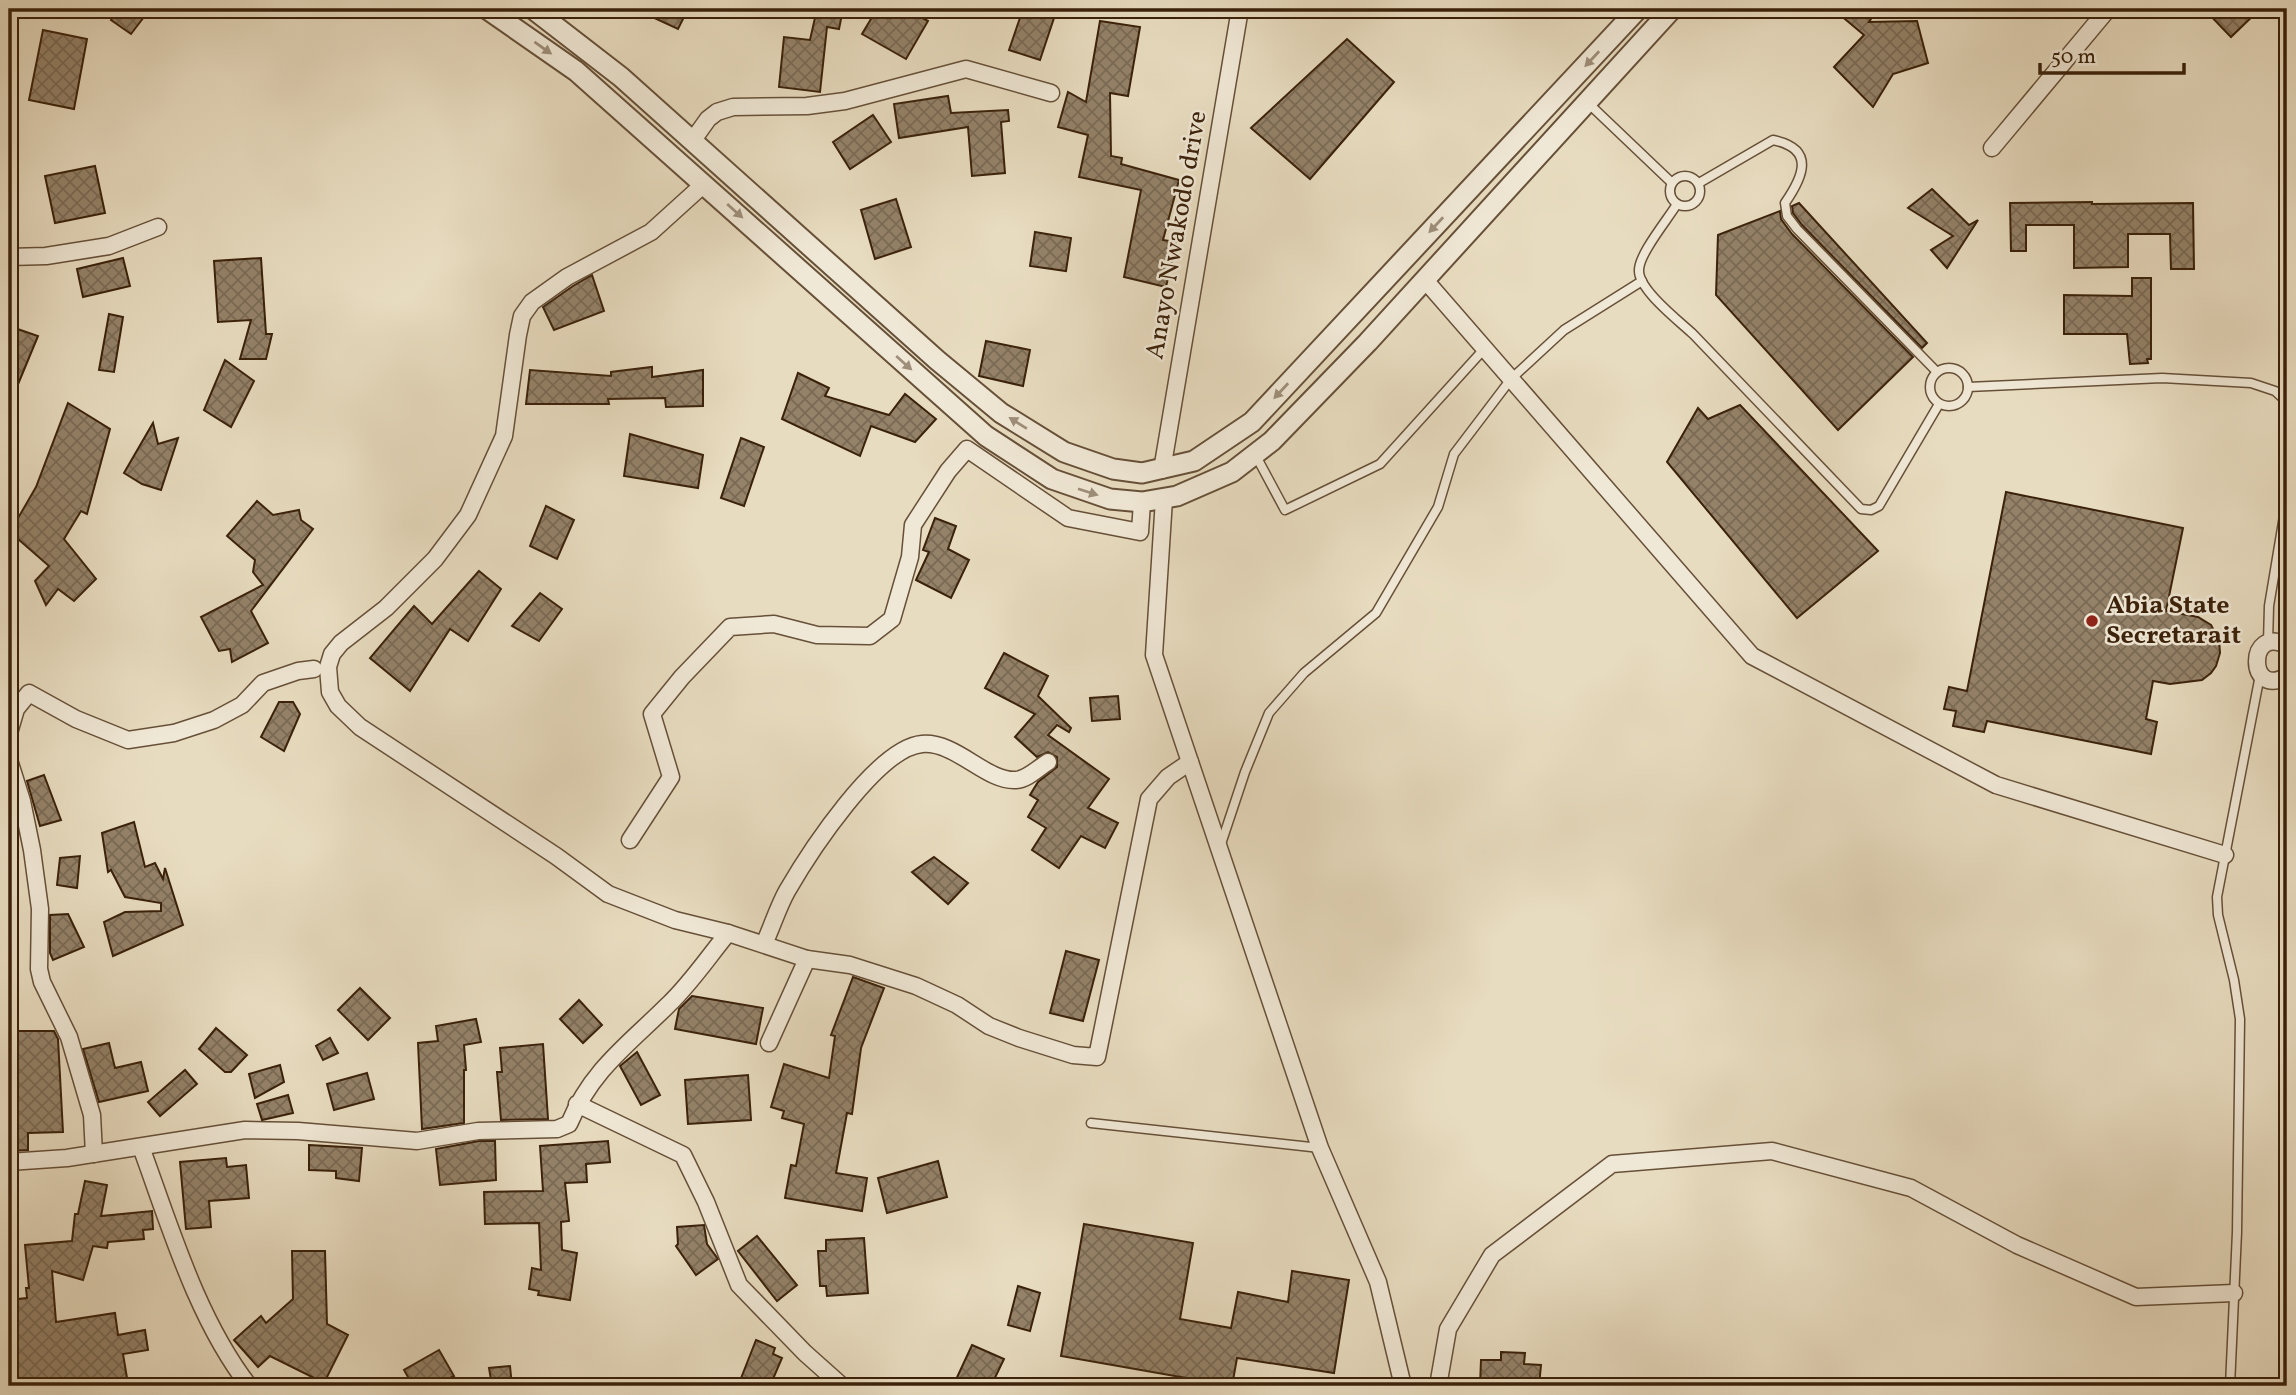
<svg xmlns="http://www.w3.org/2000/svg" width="2296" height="1395" font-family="Vollkorn,serif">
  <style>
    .building { fill: url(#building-cross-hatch); stroke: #3a210a; stroke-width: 2 }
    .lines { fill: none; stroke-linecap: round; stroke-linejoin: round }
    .service-casing { stroke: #665038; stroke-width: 11 }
    .minor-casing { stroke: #665038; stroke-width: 19 }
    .tertiary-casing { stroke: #665038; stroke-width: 23 }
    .service { stroke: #f0e8d6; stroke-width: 8 }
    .minor { stroke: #f0e8d6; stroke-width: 16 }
    .tertiary { stroke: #f0e8d6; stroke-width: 19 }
    .oneway { fill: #9e8e7a }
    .poi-dot { fill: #8f2418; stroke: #f0e8d6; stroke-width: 2.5 }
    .labels { text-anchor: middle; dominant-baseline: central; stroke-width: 5; stroke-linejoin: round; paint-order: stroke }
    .street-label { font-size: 26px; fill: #3a210a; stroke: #f0e8d6 }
    .poi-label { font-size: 26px; font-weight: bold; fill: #3a210a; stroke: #f0e8d6; text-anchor: start }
  </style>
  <defs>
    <pattern id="building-cross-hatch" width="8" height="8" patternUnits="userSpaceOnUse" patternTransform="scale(1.75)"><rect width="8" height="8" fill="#948269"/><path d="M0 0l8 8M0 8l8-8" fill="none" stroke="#7a6a55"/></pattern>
  </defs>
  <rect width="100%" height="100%" fill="#e8dcc0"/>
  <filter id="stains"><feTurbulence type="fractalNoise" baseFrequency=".00286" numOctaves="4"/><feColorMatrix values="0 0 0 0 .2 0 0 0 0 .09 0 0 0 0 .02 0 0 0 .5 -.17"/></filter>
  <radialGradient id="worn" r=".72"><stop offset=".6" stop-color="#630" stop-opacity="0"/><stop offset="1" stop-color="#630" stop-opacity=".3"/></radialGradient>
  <!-- building -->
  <g class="building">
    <polygon points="119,9 150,9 131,34 111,20"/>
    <polygon points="635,9 688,9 678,29"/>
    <polygon points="817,9 843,9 839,29 827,27 820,92 779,87 784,37 810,40"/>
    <polygon points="877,9 906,9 928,21 906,59 862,34"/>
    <polygon points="1023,9 1057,9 1040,60 1009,50"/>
    <polygon points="1833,9 1877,9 1869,22 1917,21 1928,63 1893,74 1873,107 1834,67 1864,35"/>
    <polygon points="2204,9 2260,9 2231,37"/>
    <polygon points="1100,21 1140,27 1128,96 1110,93 1111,156 1122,158 1121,164 1179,180 1163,240 1176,242 1166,287 1124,277 1141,190 1079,177 1088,135 1058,127 1068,92 1086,102"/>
    <polygon points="43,30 87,39 74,109 29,100"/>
    <polygon points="1347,39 1394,82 1310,179 1251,128"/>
    <polygon points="948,96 951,113 1008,110 1009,121 1001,122 1005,173 972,176 968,127 899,138 894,104"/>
    <polygon points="873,115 891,142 850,169 833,142"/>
    <polygon points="95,166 105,213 55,223 45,176"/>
    <polygon points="1932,189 1969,225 1978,220 1947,268 1931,250 1953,236 1908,208"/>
    <polygon points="896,199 911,247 875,259 861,210"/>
    <polygon points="2092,202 2092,204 2193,203 2194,269 2171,269 2170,234 2128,234 2128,267 2074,268 2074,225 2026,225 2026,251 2011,251 2010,203"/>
    <polygon points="1799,203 1927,343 1922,348 1802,225 1793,213 1792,206"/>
    <polygon points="1780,211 1781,219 1792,234 1913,357 1838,430 1716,295 1718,235"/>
    <polygon points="1035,232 1071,238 1066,271 1030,266"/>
    <polygon points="123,258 130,286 83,297 77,269"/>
    <polygon points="261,258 266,334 272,334 266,359 240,359 251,320 218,322 214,261"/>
    <polygon points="592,275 604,311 554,330 543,307 573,286"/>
    <polygon points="2132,278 2151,278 2151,359 2147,359 2148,363 2130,364 2127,334 2064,334 2064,295 2132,296"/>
    <polygon points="109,314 123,317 114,372 99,370"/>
    <polygon points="9,326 38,336 9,406"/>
    <polygon points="986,341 1030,350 1023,386 979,376"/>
    <polygon points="225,360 254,381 231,427 204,410"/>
    <polygon points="652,367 652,377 703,370 703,406 666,407 665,398 608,399 609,404 526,404 530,370 611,376 611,372"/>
    <polygon points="798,373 829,388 825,396 889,415 905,394 936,419 915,442 871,426 860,456 782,419"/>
    <polygon points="68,403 110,429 87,514 81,511 64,539 96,579 74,601 58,589 46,605 35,581 49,566 10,532 36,487"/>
    <polygon points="1740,405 1878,551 1797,618 1667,462 1698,408 1708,419"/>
    <polygon points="153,423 158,444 178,438 161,490 142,484 124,473"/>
    <polygon points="630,434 703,455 698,488 624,476"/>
    <polygon points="741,438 764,447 744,506 721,498"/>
    <polygon points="2006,492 2183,528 2166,611 2198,617 2211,625 2219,640 2220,653 2216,666 2211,673 2202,680 2170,684 2153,681 2146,719 2157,722 2151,754 1987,721 1984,732 1953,726 1956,711 1944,709 1949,687 1967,691"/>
    <polygon points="257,501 273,515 299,510 301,520 313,529 251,611 268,643 232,662 230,649 219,651 201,617 263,585 253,572 255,560 227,536"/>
    <polygon points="546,506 574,520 557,559 530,546"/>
    <polygon points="935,518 956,526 948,549 969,560 951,598 916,580 929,552 923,550"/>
    <polygon points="479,571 501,589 468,641 450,629 410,691 370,658 414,606 432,624"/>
    <polygon points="540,593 562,609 539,641 512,626"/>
    <polygon points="1004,653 1048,676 1038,696 1071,728 1069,732 1057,725 1048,735 1109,779 1088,808 1118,823 1105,848 1081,836 1059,868 1032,850 1046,828 1028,817 1038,800 1030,795 1038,782 1057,767 1057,757 1048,752 1037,757 1015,737 1035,714 985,688"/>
    <polygon points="1118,696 1120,719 1092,721 1090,698"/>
    <polygon points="279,702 293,702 300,714 284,751 261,737"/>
    <polygon points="44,775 61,820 40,826 27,781"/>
    <polygon points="134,822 145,867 155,863 163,879 165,868 183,925 113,956 104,922 125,912 161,911 161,903 125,897 111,870 108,872 102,833"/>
    <polygon points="80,856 77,888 57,885 60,858"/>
    <polygon points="934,857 968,883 948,904 912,872"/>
    <polygon points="68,914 84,947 53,960 50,953 50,915"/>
    <polygon points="1066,951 1099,960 1083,1021 1050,1013"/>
    <polygon points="853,977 884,988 861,1048 852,1114 847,1113 836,1173 867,1178 862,1211 785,1198 791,1165 796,1166 804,1124 782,1118 784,1111 771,1107 784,1064 829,1078 835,1036 831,1035"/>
    <polygon points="360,988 390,1018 368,1040 338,1010"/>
    <polygon points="692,996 763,1008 756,1044 675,1029 679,1009"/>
    <polygon points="579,1000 602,1025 583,1043 560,1019"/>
    <polygon points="476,1019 481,1042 464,1045 466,1070 464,1070 464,1123 422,1129 418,1043 438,1041 436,1026"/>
    <polygon points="216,1028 247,1055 231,1072 225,1072 199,1049"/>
    <polygon points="9,1031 54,1031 58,1039 63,1132 28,1133 28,1150 9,1151"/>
    <polygon points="330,1038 338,1053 323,1060 316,1046"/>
    <polygon points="109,1043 115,1068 141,1062 148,1091 99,1102 83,1049"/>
    <polygon points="543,1044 548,1119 501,1120 497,1072 502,1072 500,1048"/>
    <polygon points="637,1052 660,1095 641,1105 620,1066"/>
    <polygon points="280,1065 284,1082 255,1098 249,1074"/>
    <polygon points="185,1070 197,1084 160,1116 148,1102"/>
    <polygon points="367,1073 374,1099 334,1110 327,1084"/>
    <polygon points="748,1075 751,1120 688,1124 685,1080"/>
    <polygon points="288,1095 293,1113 262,1120 257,1104"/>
    <polygon points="479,1141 495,1141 496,1180 440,1185 436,1149"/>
    <polygon points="608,1141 610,1162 586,1164 587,1182 565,1183 569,1221 561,1222 562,1250 577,1253 570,1300 538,1295 539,1291 529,1289 532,1268 541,1270 539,1223 485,1224 484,1192 543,1191 540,1146"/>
    <polygon points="309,1145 362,1148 359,1181 336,1178 336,1171 309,1170"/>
    <polygon points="226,1158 227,1167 246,1165 249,1198 209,1201 211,1227 186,1229 180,1162"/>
    <polygon points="938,1161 947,1197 887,1213 878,1178"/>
    <polygon points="85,1181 107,1185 101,1216 152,1211 153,1229 143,1230 144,1239 108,1242 107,1248 93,1246 83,1280 52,1271 56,1322 115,1313 118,1335 145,1330 148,1350 123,1354 128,1384 116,1386 9,1386 9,1300 27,1298 26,1288 29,1288 25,1245 72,1241 75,1214 78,1214"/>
    <polygon points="1084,1224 1193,1243 1180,1319 1231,1328 1238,1292 1288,1302 1292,1271 1349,1280 1334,1373 1237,1358 1232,1386 1061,1356"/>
    <polygon points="704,1225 707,1244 718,1259 696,1275 676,1246 678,1244 677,1227"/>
    <polygon points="757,1236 797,1285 777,1301 738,1251"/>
    <polygon points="864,1238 868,1293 827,1296 826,1286 820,1286 818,1251 826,1251 826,1240"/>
    <polygon points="292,1251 325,1251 327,1324 348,1335 324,1383 270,1356 258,1367 234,1340 261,1316 266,1323 293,1299"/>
    <polygon points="1018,1286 1040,1293 1030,1331 1008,1325"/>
    <polygon points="756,1340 775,1348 773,1354 782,1358 770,1386 738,1386"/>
    <polygon points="972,1345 1004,1359 991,1386 953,1386"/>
    <polygon points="439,1350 454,1376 435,1386 413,1386 404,1370"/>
    <polygon points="1501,1352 1525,1353 1524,1364 1541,1365 1539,1386 1480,1386 1481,1360 1501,1360"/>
    <polygon points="510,1366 512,1386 492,1386 489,1368"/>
  </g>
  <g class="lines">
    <defs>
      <g id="service">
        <polyline points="1587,102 1672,183"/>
        <circle cx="1685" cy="191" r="15"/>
        <path d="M1699,183L1773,140C1816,149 1803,177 1785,203L1787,216L1797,229L1937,372"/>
        <path d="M1677,204C1668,219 1638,255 1639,271C1639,290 1679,321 1693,334L1861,509L1871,510L1879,506L1939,404"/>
        <circle cx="1949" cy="387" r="19"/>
        <polyline points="1968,387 2162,378 2251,383 2275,391 2287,402"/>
        <polyline points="1256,456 1285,510 1380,464 1485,348"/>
        <polyline points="2268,643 2269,606 2287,498"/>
        <polyline points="1220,847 1245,772 1269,713 1304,673 1376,613 1438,507 1454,454 1511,379 1564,330 1642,281"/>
        <polyline points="1091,1123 1320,1148"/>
        <polyline points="2230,1386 2237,1232 2240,1019 2234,980 2218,915 2217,897 2260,675"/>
      </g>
      <g id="minor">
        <polyline points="693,140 708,119 717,112 733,107 807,106 845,101 966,69 1051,93"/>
        <polyline points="1992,148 2108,9"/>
        <polyline points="704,184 651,232 567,277 532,302 522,316 518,335 504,436 468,515 435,559 386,608 341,643 332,654 328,667 330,692 338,706 360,727 556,856 608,894 675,920 728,933 807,959 850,965 916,986 957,1005 989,1026 1019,1038 1073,1055 1097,1057 1149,799 1168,777 1190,762"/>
        <polyline points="9,257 46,256 109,246 158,227"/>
        <polyline points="1425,280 1752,656 1996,785 2225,855"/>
        <polyline points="1162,470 1240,9"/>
        <polyline points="1164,499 1154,655 1320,1148 1378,1282 1403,1386"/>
        <path d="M2287,646C2247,623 2247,700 2287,676"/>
        <polyline points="9,733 16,709 29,693 76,719 128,740 174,733 214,720 242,705 263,683 298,671 314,669"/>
        <polyline points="9,760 22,801 32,850 40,909 39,969 42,982 69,1037 92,1115 94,1154"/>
        <polyline points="630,840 671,777 652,714 682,677 730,627 774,624 817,635 870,636 892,619 910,557 913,525 948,471 967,449 1068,518 1140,532 1142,502"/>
        <path d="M764,944C772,927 778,907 787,891C809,853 877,748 922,744C956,741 986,782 1016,780C1028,779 1038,768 1048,762"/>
        <polyline points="769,1043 807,959"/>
        <polyline points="577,1104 683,1155 706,1202 739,1285 805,1353 842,1386"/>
        <path d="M141,1147C170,1226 197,1319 249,1386"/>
        <path d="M9,1162L67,1158L245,1130L298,1131L417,1141L478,1131L557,1129L569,1124C592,1069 629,1044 669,1004C691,983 709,956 728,933"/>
        <polyline points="1438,1386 1448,1329 1492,1255 1612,1164 1772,1151 1911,1188 2017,1245 2136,1297 2234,1293"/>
      </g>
      <g id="tertiary">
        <polyline points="487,9 576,71 986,436 1052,479 1110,499 1142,502 1177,496 1232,472 1272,441 1368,342 1672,9"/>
        <polyline points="533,9 621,77 937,360 1001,413 1064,452 1113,469 1142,473 1194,461 1252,422 1638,9"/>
      </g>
    </defs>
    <!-- service casing -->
    <use href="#service" class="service-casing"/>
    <!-- minor casing -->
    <use href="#minor" class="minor-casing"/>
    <!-- tertiary casing -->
    <use href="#tertiary" class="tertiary-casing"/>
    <!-- service -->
    <use href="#service" class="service"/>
    <!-- minor -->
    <use href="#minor" class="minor"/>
    <!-- tertiary -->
    <use href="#tertiary" class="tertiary"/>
  </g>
  <!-- one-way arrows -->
  <defs><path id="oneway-solid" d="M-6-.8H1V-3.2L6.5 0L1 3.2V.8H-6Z" transform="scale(1.75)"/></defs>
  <g class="oneway">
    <use href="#oneway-solid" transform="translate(543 48) rotate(35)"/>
    <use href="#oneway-solid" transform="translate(1592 59) rotate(133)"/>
    <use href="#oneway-solid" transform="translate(735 211) rotate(42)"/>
    <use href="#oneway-solid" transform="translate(1436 225) rotate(133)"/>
    <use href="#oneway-solid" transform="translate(904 363) rotate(42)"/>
    <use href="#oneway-solid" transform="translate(1281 391) rotate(133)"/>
    <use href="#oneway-solid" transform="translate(1018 423) rotate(-148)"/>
    <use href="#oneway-solid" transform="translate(1088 492) rotate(18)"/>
  </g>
  <!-- markers -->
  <circle class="poi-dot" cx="2092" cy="621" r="7"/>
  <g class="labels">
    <!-- street labels -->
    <g class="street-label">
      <text transform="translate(1177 235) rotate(-80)">Anayo Nwakodo drive</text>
    </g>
    <!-- poi labels -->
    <g class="poi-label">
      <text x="2106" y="606">Abia State<tspan x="2106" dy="30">Secretarait</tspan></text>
    </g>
  </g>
  <!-- margin -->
  <rect width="2296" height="1395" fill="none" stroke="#e8dcc0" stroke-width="35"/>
  <rect x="10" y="10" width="2275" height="1374" fill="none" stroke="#3a210a" stroke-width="3.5"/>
  <rect x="18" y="18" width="2261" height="1360" fill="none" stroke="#3a210a" stroke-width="2"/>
  <!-- scale -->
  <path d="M2040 63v10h144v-10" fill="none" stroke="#3a210a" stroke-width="3.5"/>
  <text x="2051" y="63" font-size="21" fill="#3a210a" stroke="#f0e8d6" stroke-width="5" paint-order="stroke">50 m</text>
  <rect width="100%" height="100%" filter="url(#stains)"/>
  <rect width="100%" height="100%" fill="url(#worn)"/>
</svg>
